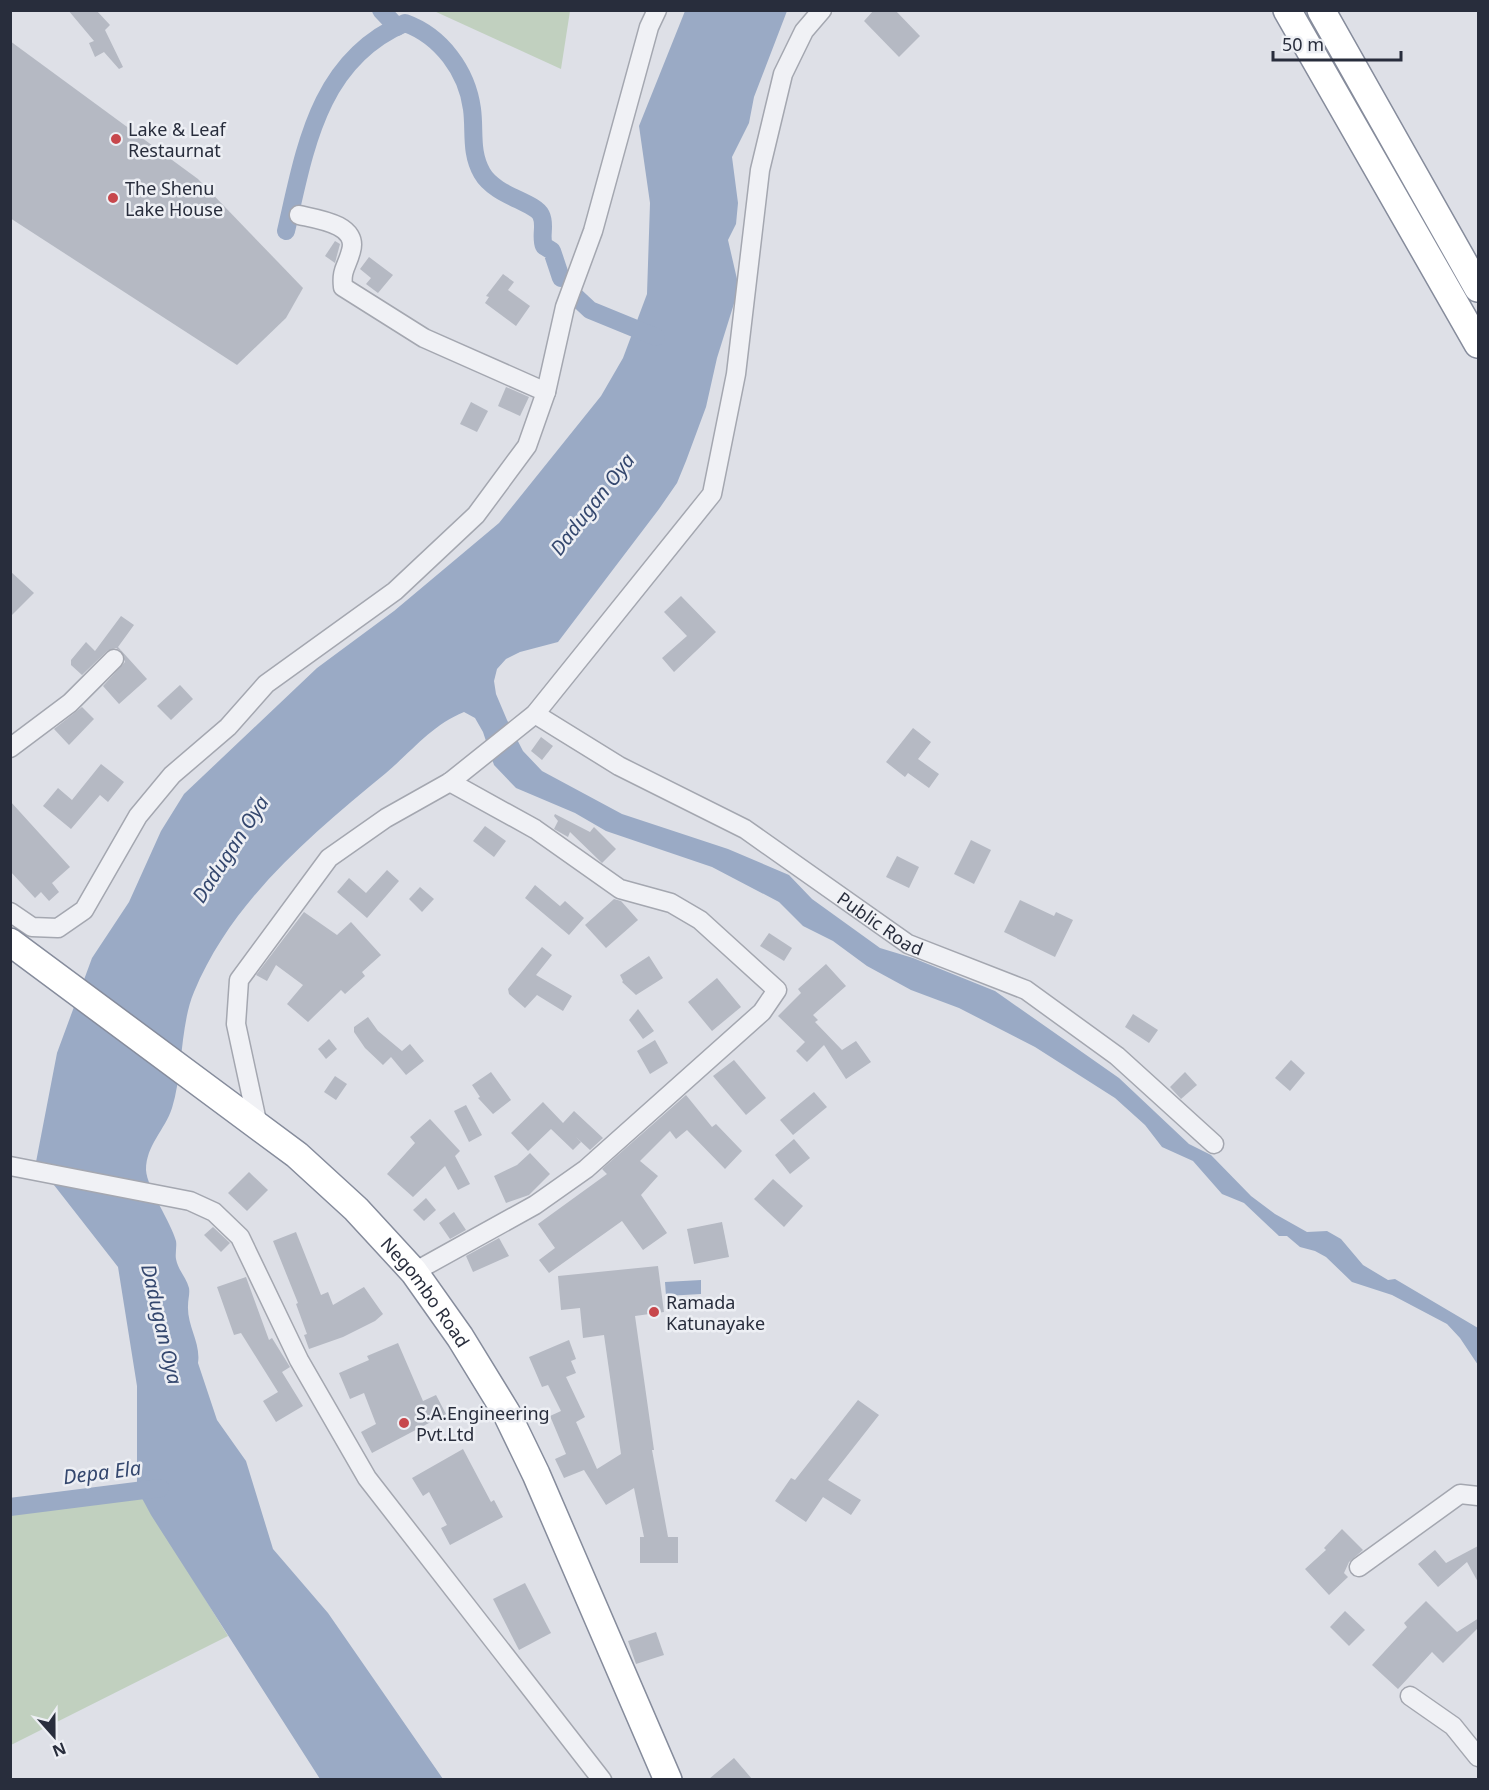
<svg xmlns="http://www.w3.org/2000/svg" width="1489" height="1790" font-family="'Noto Sans',sans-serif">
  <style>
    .green { fill: #c1d0bf }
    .water { fill: #9aaac5 }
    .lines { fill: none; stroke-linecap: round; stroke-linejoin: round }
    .canal { stroke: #9aaac5; stroke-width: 18 }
    .building { fill: #b5b9c3 }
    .minor-casing { stroke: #a4a7b0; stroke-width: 21 }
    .highway-casing { stroke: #868c9c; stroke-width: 30 }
    .minor { stroke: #f0f1f5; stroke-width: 18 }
    .highway { stroke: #fff; stroke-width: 27 }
    .poi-dot { fill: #c7474c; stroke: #edeff4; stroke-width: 2 }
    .labels { text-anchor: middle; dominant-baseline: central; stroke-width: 5; stroke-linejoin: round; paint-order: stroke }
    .poi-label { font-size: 18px; fill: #282d3c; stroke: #edeff4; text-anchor: start }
    .street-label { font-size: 18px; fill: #282d3c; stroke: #edeff4 }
    .water-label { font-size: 20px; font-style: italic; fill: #34476e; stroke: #edeff4 }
  </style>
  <rect width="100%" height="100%" fill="#dee0e7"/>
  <!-- green -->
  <g class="green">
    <polygon points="434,11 570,11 561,69"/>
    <polygon points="137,1489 228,1636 11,1745 11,1511"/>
  </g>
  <!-- water -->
  <g class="water">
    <path d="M685,11H787L754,97L749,123L732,157L738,203L736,224L728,240L737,279V294L717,358L706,407L686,461L677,483L659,509L558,642L520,652L506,659L497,669L494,681L496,694L507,720L523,751L542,771L622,814L728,849L789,875L812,899L880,948L913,958L995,991L1119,1078L1189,1144L1211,1155L1251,1196L1275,1214L1307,1232L1327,1231L1341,1239L1363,1265L1388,1280L1395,1279L1478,1328V1365L1460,1338L1447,1324L1392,1295L1352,1282L1326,1257L1315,1251L1300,1247L1287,1236H1279L1244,1203L1222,1194L1193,1161L1162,1147L1145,1125L1115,1098L1035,1047L959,1008L911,990L867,966L833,941L803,926L779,902L712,867L606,831L575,813L516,788L494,765L483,732L475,718L464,712C432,725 412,751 386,773C311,835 233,899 194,992C180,1025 183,1073 172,1108C165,1130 146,1145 146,1170C147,1188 171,1222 176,1241C177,1247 175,1253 176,1259C178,1270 186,1277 189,1288C190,1294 188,1299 188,1306C187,1326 201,1343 198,1363L217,1420L246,1461L273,1549L328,1613L443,1779H320L151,1515L137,1489V1386L118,1267L36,1162L57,1053L92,958L129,902L161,831L184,794L317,668L394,611L499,523L601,396L623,358L647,294L650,203L639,126Z"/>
    <polygon points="701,1280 701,1294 666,1296 665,1282"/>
  </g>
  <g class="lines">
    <!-- canal -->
    <g class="canal">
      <polyline points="381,10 397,27"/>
      <path d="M286,231C305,149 318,60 405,23C441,36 467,71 472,109C475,131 470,152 482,173C495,196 535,202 541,215C546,225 540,236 544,246L552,251L561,278"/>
      <polyline points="575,296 590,310 656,337"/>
      <polyline points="10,1507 160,1488"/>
    </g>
  </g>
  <!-- building -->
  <g class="building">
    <polygon points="68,10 96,10 110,25 105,30 123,67 119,69 104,52 95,57 89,43 94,41"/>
    <polygon points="874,10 895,10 920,36 899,57 864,21"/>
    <polygon points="10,41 198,179 303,288 286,318 237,365 10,218"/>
    <polygon points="335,241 340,244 335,263 325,256"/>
    <polygon points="369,257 393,275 378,293 366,284 371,278 360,269"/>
    <polygon points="503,274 514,282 508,290 530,306 516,326 485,303 489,297 486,296"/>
    <polygon points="506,387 529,397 520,416 498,406"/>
    <polygon points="471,402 488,411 477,432 460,424"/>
    <polygon points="10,571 34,593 10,617"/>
    <polygon points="681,596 716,632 674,672 662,658 687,636 664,612"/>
    <polygon points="121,616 134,625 118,647 147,679 119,704 103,686 125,662 121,651 116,648 107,651 82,675 71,665 71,660 86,642 95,651"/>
    <polygon points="180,685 193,699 171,720 157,706"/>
    <polygon points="82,707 94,719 69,745 54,729"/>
    <polygon points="913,728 931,742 918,759 939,774 929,788 908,773 905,777 886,762"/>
    <polygon points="541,737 553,746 542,760 531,751"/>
    <polygon points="101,764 124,782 108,802 100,795 71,829 43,806 58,788 72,800"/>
    <polygon points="10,801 70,867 52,883 59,892 49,901 41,892 35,898 10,871"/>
    <polygon points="555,814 590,832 594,827 616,849 602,863 570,832 568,837 554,829 558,821 554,816"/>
    <polygon points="485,826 506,841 494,857 473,841"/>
    <polygon points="971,840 991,850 974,884 954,874"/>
    <polygon points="897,856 919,867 909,888 886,877"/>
    <polygon points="387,870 399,881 367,918 337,892 349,878 366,893"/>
    <polygon points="535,885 560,906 565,901 584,918 569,935 525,898"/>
    <polygon points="420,887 434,899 422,912 409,899"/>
    <polygon points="614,899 621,901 638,920 606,948 585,925"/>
    <polygon points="1020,900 1054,916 1056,912 1073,920 1055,957 1004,932"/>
    <polygon points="304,912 337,935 351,922 381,955 362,972 365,976 345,994 341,990 308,1022 287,1004 303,985 276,965 267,981 256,975"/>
    <polygon points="769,933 792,948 784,961 760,946"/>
    <polygon points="542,947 552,955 536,975 572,996 563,1011 537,995 525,1008 509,994 508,989"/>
    <polygon points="649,956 663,978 636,995 622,982 623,981 620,975"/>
    <polygon points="826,964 846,986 813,1015 818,1020 815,1022 842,1050 856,1041 871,1062 846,1079 824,1045 807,1062 796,1051 805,1042 778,1016 801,993 798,989"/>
    <polygon points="717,978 741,1007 712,1031 688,1002"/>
    <polygon points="638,1009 654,1031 643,1039 629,1020"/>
    <polygon points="1133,1014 1158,1030 1149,1043 1125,1027"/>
    <polygon points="368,1017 378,1031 402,1051 410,1044 424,1061 406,1075 391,1057 383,1065 365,1048 354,1032 354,1027"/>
    <polygon points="329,1039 337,1049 326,1059 318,1049"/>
    <polygon points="655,1040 668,1063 650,1074 637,1051"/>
    <polygon points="734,1060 766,1098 746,1115 713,1076"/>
    <polygon points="1291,1060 1305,1073 1290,1091 1275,1078"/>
    <polygon points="491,1072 511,1100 493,1114 478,1098 480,1097 472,1085"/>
    <polygon points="1185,1072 1197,1085 1181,1099 1170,1087"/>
    <polygon points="335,1076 347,1084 336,1100 324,1092"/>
    <polygon points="814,1092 827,1107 793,1135 780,1120"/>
    <polygon points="686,1095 712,1127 716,1124 742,1151 725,1169 687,1130 676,1139 670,1131 640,1161 658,1176 641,1195 667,1233 643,1250 622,1221 549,1273 539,1260 555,1248 538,1224 607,1174 602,1169"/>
    <polygon points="543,1102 563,1123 574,1111 603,1138 590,1150 576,1137 581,1142 573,1150 551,1129 528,1151 511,1133"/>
    <polygon points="466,1105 482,1135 469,1142 454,1111"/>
    <polygon points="430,1119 460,1151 455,1156 470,1184 458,1190 445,1166 413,1197 387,1174 415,1143 410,1137"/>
    <polygon points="794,1139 810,1158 790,1174 775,1155"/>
    <polygon points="530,1153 550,1174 529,1195 506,1203 494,1176 517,1165"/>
    <polygon points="249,1172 268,1190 247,1211 228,1193"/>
    <polygon points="773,1179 803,1206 784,1227 754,1199"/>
    <polygon points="426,1198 436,1210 424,1221 413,1210"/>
    <polygon points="454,1212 466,1230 450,1239 439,1223"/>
    <polygon points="722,1222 729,1257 694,1264 687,1229"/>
    <polygon points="213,1227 230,1243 221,1252 204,1235"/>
    <polygon points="296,1232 321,1295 328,1292 333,1305 364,1287 383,1314 375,1321 343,1337 309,1349 304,1335 307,1334 296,1304 298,1303 273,1241"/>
    <polygon points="499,1238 509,1256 473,1272 466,1256"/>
    <polygon points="658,1266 664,1312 635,1316 654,1450 652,1450 668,1537 678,1537 678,1563 640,1563 640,1537 644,1537 634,1488 606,1505 584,1470 564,1478 555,1459 566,1454 550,1416 561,1411 548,1385 542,1387 529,1357 569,1340 576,1359 571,1361 576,1373 566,1377 585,1417 576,1422 597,1469 621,1454 604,1335 583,1338 580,1308 561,1310 558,1276"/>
    <polygon points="246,1277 269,1340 272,1338 290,1367 282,1372 303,1406 276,1422 263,1401 278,1392 241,1333 234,1335 217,1287"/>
    <polygon points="398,1343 423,1401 436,1395 446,1414 372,1453 361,1432 376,1424 364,1393 350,1399 339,1373 369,1360 367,1356"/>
    <polygon points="858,1400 879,1415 828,1480 861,1500 851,1515 823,1497 806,1522 775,1501 791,1478 795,1480"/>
    <polygon points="463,1449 491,1502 494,1500 503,1517 450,1545 441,1528 447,1525 429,1492 423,1496 412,1478"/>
    <polygon points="1342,1529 1363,1550 1349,1562 1344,1573 1348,1577 1329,1595 1305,1569 1326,1550 1324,1548"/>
    <polygon points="1478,1546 1479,1584 1467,1562 1438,1587 1418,1564 1435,1550 1446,1563"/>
    <polygon points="525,1583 551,1633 519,1650 493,1599"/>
    <polygon points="1426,1601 1457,1632 1479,1618 1479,1627 1443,1663 1432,1652 1398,1689 1372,1665 1407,1627 1404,1623"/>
    <polygon points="1345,1611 1365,1630 1349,1646 1330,1627"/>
    <polygon points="656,1632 664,1655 636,1664 628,1641"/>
    <polygon points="734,1758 752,1779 709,1779"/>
  </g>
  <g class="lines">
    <defs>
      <g id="minor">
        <path d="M299,215C316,219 359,224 351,251C347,267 341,269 343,287L424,338L546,392"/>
        <path id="s1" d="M535,714L619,766L745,829L908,944L1026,990L1117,1056L1214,1144"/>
        <polyline points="10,748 70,703 114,659"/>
        <polyline points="10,912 32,927 58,928 84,910 138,816 172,775 228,727 266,684 395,591 476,515 527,446 546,392 565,307 593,231 649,27 657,10"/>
        <polyline points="258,1126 236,1024 239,980 329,858 386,818 450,782 535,714 712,494 736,374 760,170 783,74 804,31 822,10"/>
        <polyline points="10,1166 190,1201 214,1212 240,1237 299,1360 367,1478 602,1780"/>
        <polyline points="414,1272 535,1205 586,1169 762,1012 777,990 700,920 671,903 620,889 535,829 450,782"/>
        <polyline points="1359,1567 1460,1494 1478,1496"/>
        <polyline points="1410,1696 1453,1726 1478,1757"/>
      </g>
      <g id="highway">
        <polyline points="1287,10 1478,344"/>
        <polyline points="1321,10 1478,288"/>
        <path id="s2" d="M10,942L297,1155L356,1209L414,1272L460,1337L506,1412L536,1474L668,1780"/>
      </g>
    </defs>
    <!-- minor casing -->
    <use href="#minor" class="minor-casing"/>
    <!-- highway casing -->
    <use href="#highway" class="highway-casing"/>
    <!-- minor -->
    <use href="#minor" class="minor"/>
    <!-- highway -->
    <use href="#highway" class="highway"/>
  </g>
  <!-- markers -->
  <g class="poi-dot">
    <circle cx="116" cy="139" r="6"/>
    <circle cx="113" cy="198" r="6"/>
    <circle cx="654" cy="1312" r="6"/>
    <circle cx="404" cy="1423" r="6"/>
  </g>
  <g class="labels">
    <!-- poi labels -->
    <g class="poi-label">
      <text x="128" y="129">Lake &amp; Leaf<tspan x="128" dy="21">Restaurnat</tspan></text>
      <text x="125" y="188">The Shenu<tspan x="125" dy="21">Lake House</tspan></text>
      <text x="666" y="1302">Ramada<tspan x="666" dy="21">Katunayake</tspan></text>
      <text x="416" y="1413">S.A.Engineering<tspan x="416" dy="21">Pvt.Ltd</tspan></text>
    </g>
    <!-- street labels -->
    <g class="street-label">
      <text stroke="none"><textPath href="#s1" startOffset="405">Public Road</textPath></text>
      <text stroke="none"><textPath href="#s2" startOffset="546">Negombo Road</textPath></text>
    </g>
    <!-- water labels -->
    <g class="water-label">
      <text transform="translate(592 504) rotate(-52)">Dadugan Oya</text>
      <text transform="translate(230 849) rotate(-57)">Dadugan Oya</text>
      <text transform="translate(162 1324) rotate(77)">Dadugan Oya</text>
      <text transform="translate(102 1472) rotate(-7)">Depa Ela</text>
    </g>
  </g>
  <!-- border -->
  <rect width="1489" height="1790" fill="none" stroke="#282d3c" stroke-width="24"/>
  <!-- north arrow -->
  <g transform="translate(54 1736) rotate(159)" stroke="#edeff4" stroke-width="4.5" paint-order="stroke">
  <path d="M0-4.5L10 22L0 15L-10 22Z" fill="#282d3c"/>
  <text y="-9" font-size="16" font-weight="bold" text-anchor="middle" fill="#282d3c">N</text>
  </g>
  <!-- scale -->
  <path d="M1273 51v9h128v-9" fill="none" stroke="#282d3c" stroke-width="3"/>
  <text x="1282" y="51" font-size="18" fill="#282d3c" stroke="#edeff4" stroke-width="4.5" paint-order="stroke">50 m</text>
</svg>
